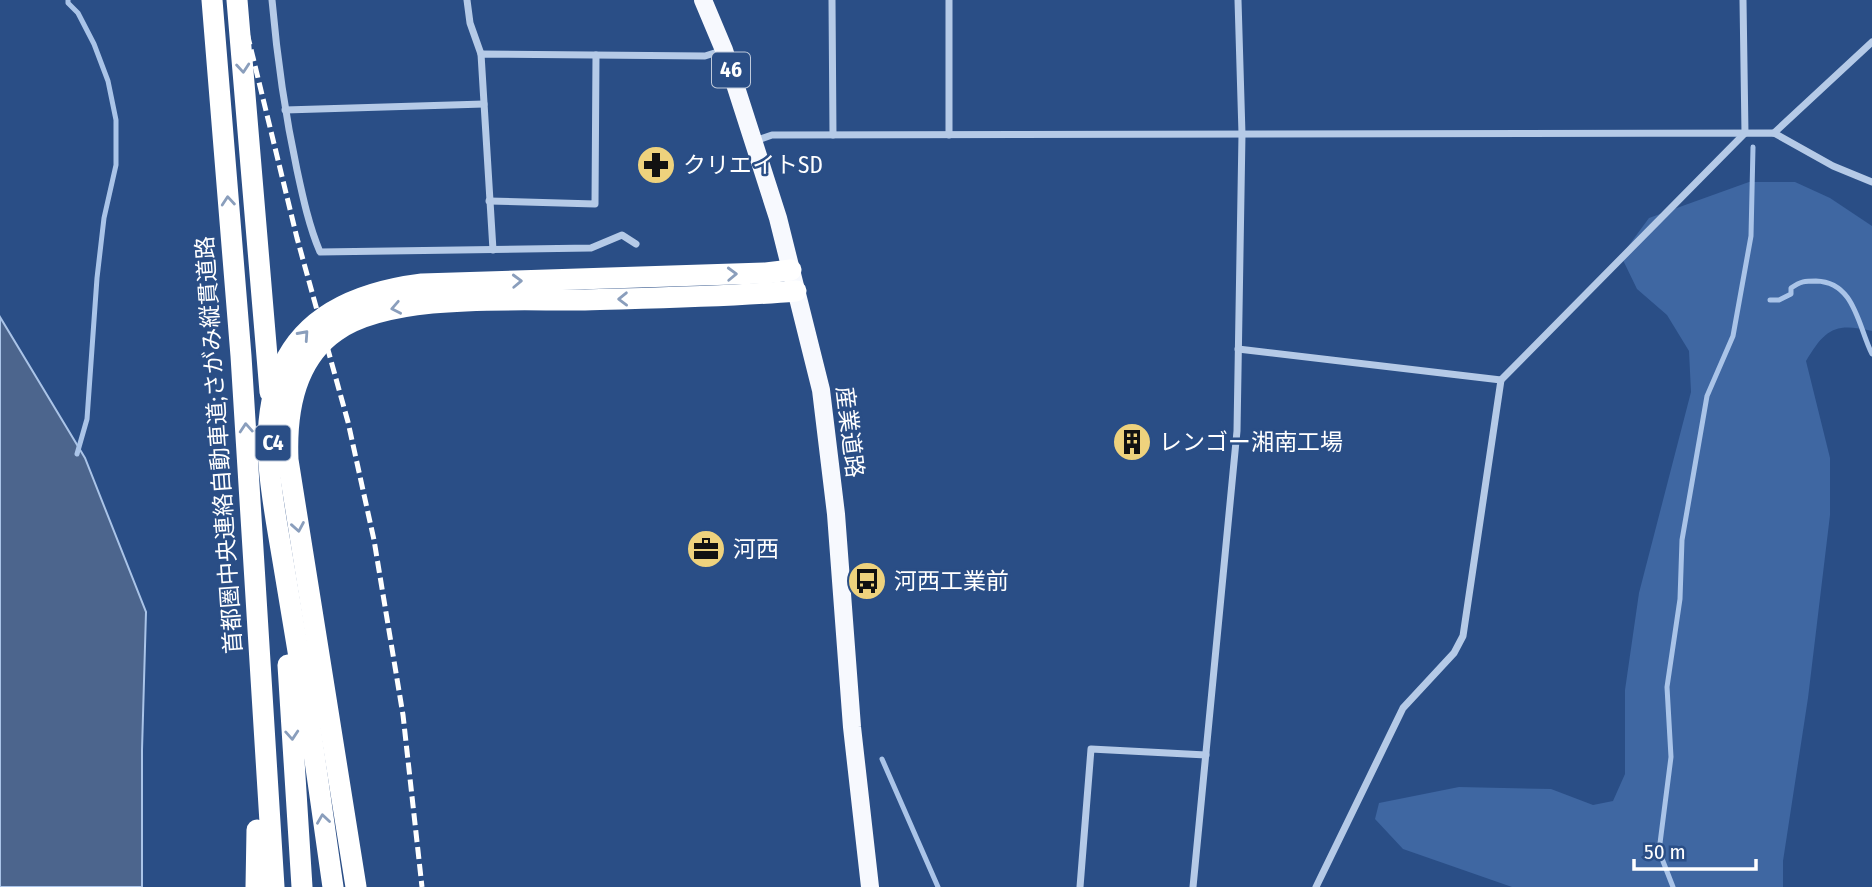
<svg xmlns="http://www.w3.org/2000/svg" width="1872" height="887" font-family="'Fira Sans Condensed','Noto Sans JP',sans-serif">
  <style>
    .green { fill: #3f67a2 }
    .water { fill: #4c658d; stroke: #aac4e8; stroke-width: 2 }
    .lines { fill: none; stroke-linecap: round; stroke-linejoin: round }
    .stream { stroke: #aac4e8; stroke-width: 5 }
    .street { stroke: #b5cae7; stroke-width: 7 }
    .primary { stroke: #f7f9fe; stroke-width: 18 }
    .highway { stroke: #fff; stroke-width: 21 }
    .rail { stroke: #fff; stroke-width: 5; stroke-dasharray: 12 5; stroke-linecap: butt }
    .oneway { stroke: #8a9ebc }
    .labels { text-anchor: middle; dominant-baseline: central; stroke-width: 5; stroke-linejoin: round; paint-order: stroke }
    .shield { fill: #2a4e86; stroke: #bfcadb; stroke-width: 2 }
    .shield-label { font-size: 21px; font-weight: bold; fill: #fff }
    .poi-label { font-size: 23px; fill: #fff; stroke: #2a4e86; text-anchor: start }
    .street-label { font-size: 23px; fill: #fff; stroke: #2a4e86 }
  </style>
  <rect width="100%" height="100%" fill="#2a4e86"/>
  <!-- green -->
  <path class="green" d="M1749,182H1795L1830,198L1872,226V331C1835,322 1825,329 1806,361L1830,458V515L1808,698L1783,861V887H1512L1403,849L1375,819L1379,803L1459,787L1551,789L1593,805L1613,801L1625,774V690L1639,593L1691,392L1689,351L1667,315L1637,289L1621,256L1649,218Z"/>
  <!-- water -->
  <polygon class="water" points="0,317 85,458 146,612 142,750 142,887 0,887"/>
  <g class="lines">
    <!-- stream -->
    <g class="stream">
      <polyline points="68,0 68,3 78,13 94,44 108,81 116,120 116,165 104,218 97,278 87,419 77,454"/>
      <path d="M1770,300H1779L1791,294V288C1801,281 1805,281 1816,281C1855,282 1858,326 1872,354"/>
      <polyline points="882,759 938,887"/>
      <polyline points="1673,887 1659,851 1671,757 1667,687 1680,599 1682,540 1707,396 1733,336 1751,236 1753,147"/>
    </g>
    <!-- street -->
    <g class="street">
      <path d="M272,0C277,57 285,114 297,170C303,198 309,226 320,252L591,248L622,235L636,244"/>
      <polyline points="467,0 470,23 481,54"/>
      <polyline points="832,0 833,135"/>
      <polyline points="285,110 484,104"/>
      <polyline points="1774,133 1872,42"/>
      <polyline points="949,135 949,0"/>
      <polyline points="755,141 772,135 1774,133 1833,166 1872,182"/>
      <polyline points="489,201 595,204 596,55"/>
      <polyline points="493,250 481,54 705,56 724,50"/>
      <polyline points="1238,349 1501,380"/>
      <polyline points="1080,887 1091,749 1206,755"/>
      <polyline points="1193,887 1237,431 1242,134 1238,0"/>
      <polyline points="1316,887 1403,708 1454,653 1463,636 1501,380 1745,133 1743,0"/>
    </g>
    <!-- primary -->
    <polyline class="primary" points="703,0 724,50 778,218 821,390 836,514 852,727 870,887"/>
    <!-- highway -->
    <g class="highway">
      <polyline points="212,0 241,356 274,887"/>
      <polyline points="237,0 270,392"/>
      <polyline points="288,665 302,887"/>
      <polyline points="256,887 257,830"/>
      <path d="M333,887C323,818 314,750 303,681C296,639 289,597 282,555C272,494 256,426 283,366C308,311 366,291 422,284L766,273L791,270"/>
      <path d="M356,887L288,460C286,413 294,360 336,331C391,292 516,301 585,300C655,298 726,297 796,291"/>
    </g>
    <!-- rail -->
    <polyline class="rail" points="239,0 297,238 348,422 374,540 403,715 422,887"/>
  </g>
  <!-- one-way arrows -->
  <defs><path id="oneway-chevron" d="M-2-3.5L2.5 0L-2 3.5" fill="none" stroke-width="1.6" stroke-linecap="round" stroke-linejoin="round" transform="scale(1.75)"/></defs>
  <g class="oneway">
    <use href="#oneway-chevron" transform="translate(243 68) rotate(85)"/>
    <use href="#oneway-chevron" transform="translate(228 201) rotate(-95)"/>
    <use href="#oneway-chevron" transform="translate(732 274) rotate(-2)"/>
    <use href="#oneway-chevron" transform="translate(517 281) rotate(-2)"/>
    <use href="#oneway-chevron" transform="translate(623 299) rotate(179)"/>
    <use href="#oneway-chevron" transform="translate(396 308) rotate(169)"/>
    <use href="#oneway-chevron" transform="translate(304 335) rotate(-48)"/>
    <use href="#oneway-chevron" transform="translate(246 428) rotate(-94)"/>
    <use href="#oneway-chevron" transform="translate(298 527) rotate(80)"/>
    <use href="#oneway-chevron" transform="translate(292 735) rotate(86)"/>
    <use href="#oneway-chevron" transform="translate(323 819) rotate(-98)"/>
  </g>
  <!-- icons -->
  <defs>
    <symbol id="pharmacy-disc" viewBox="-11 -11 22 22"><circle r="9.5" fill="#eed27d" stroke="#2a4e86"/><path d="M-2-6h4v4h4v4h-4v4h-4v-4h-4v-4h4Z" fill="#111"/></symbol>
    <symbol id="building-disc" viewBox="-11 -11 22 22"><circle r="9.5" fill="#eed27d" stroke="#2a4e86"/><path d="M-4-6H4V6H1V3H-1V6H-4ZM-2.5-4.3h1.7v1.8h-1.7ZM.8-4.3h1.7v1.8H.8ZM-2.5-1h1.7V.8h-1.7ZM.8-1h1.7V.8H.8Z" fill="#111"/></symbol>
    <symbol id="office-disc" viewBox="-11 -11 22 22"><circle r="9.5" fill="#eed27d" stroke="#2a4e86"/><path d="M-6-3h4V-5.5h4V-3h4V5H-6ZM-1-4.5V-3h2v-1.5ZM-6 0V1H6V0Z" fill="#111"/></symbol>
    <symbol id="bus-disc" viewBox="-11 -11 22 22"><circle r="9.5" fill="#eed27d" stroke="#2a4e86"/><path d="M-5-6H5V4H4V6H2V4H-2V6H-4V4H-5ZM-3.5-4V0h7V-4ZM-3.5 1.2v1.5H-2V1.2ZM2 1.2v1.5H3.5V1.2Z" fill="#111"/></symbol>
  </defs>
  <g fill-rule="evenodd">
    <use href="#pharmacy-disc" x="634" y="143" width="44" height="44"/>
    <use href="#building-disc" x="1110" y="420" width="44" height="44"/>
    <use href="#office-disc" x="684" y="527" width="44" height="44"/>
    <use href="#bus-disc" x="845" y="559" width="44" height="44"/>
  </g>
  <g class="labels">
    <!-- shield labels -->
    <g class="shield">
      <rect x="712" y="52.5" width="38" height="35" rx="5"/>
      <rect x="255.5" y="425.5" width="35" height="35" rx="5"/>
    </g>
    <g class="shield-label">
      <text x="731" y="70">46</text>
      <text x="273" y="443">C4</text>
    </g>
    <!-- poi labels -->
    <g class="poi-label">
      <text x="683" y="165">クリエイトSD</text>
      <text x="1159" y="442">レンゴー湘南工場</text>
      <text x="733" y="549">河西</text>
      <text x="894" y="581">河西工業前</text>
    </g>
    <!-- street labels -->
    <g class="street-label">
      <text transform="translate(850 432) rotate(83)">産業道路</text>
      <text transform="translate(219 445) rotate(-94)">首都圏中央連絡自動車道;さがみ縦貫道路</text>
    </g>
  </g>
  <!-- scale -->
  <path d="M1634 859v10h122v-10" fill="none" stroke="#ffffff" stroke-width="3.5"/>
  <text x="1644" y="859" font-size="21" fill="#ffffff" stroke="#2a4e86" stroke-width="5" paint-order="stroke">50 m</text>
</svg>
